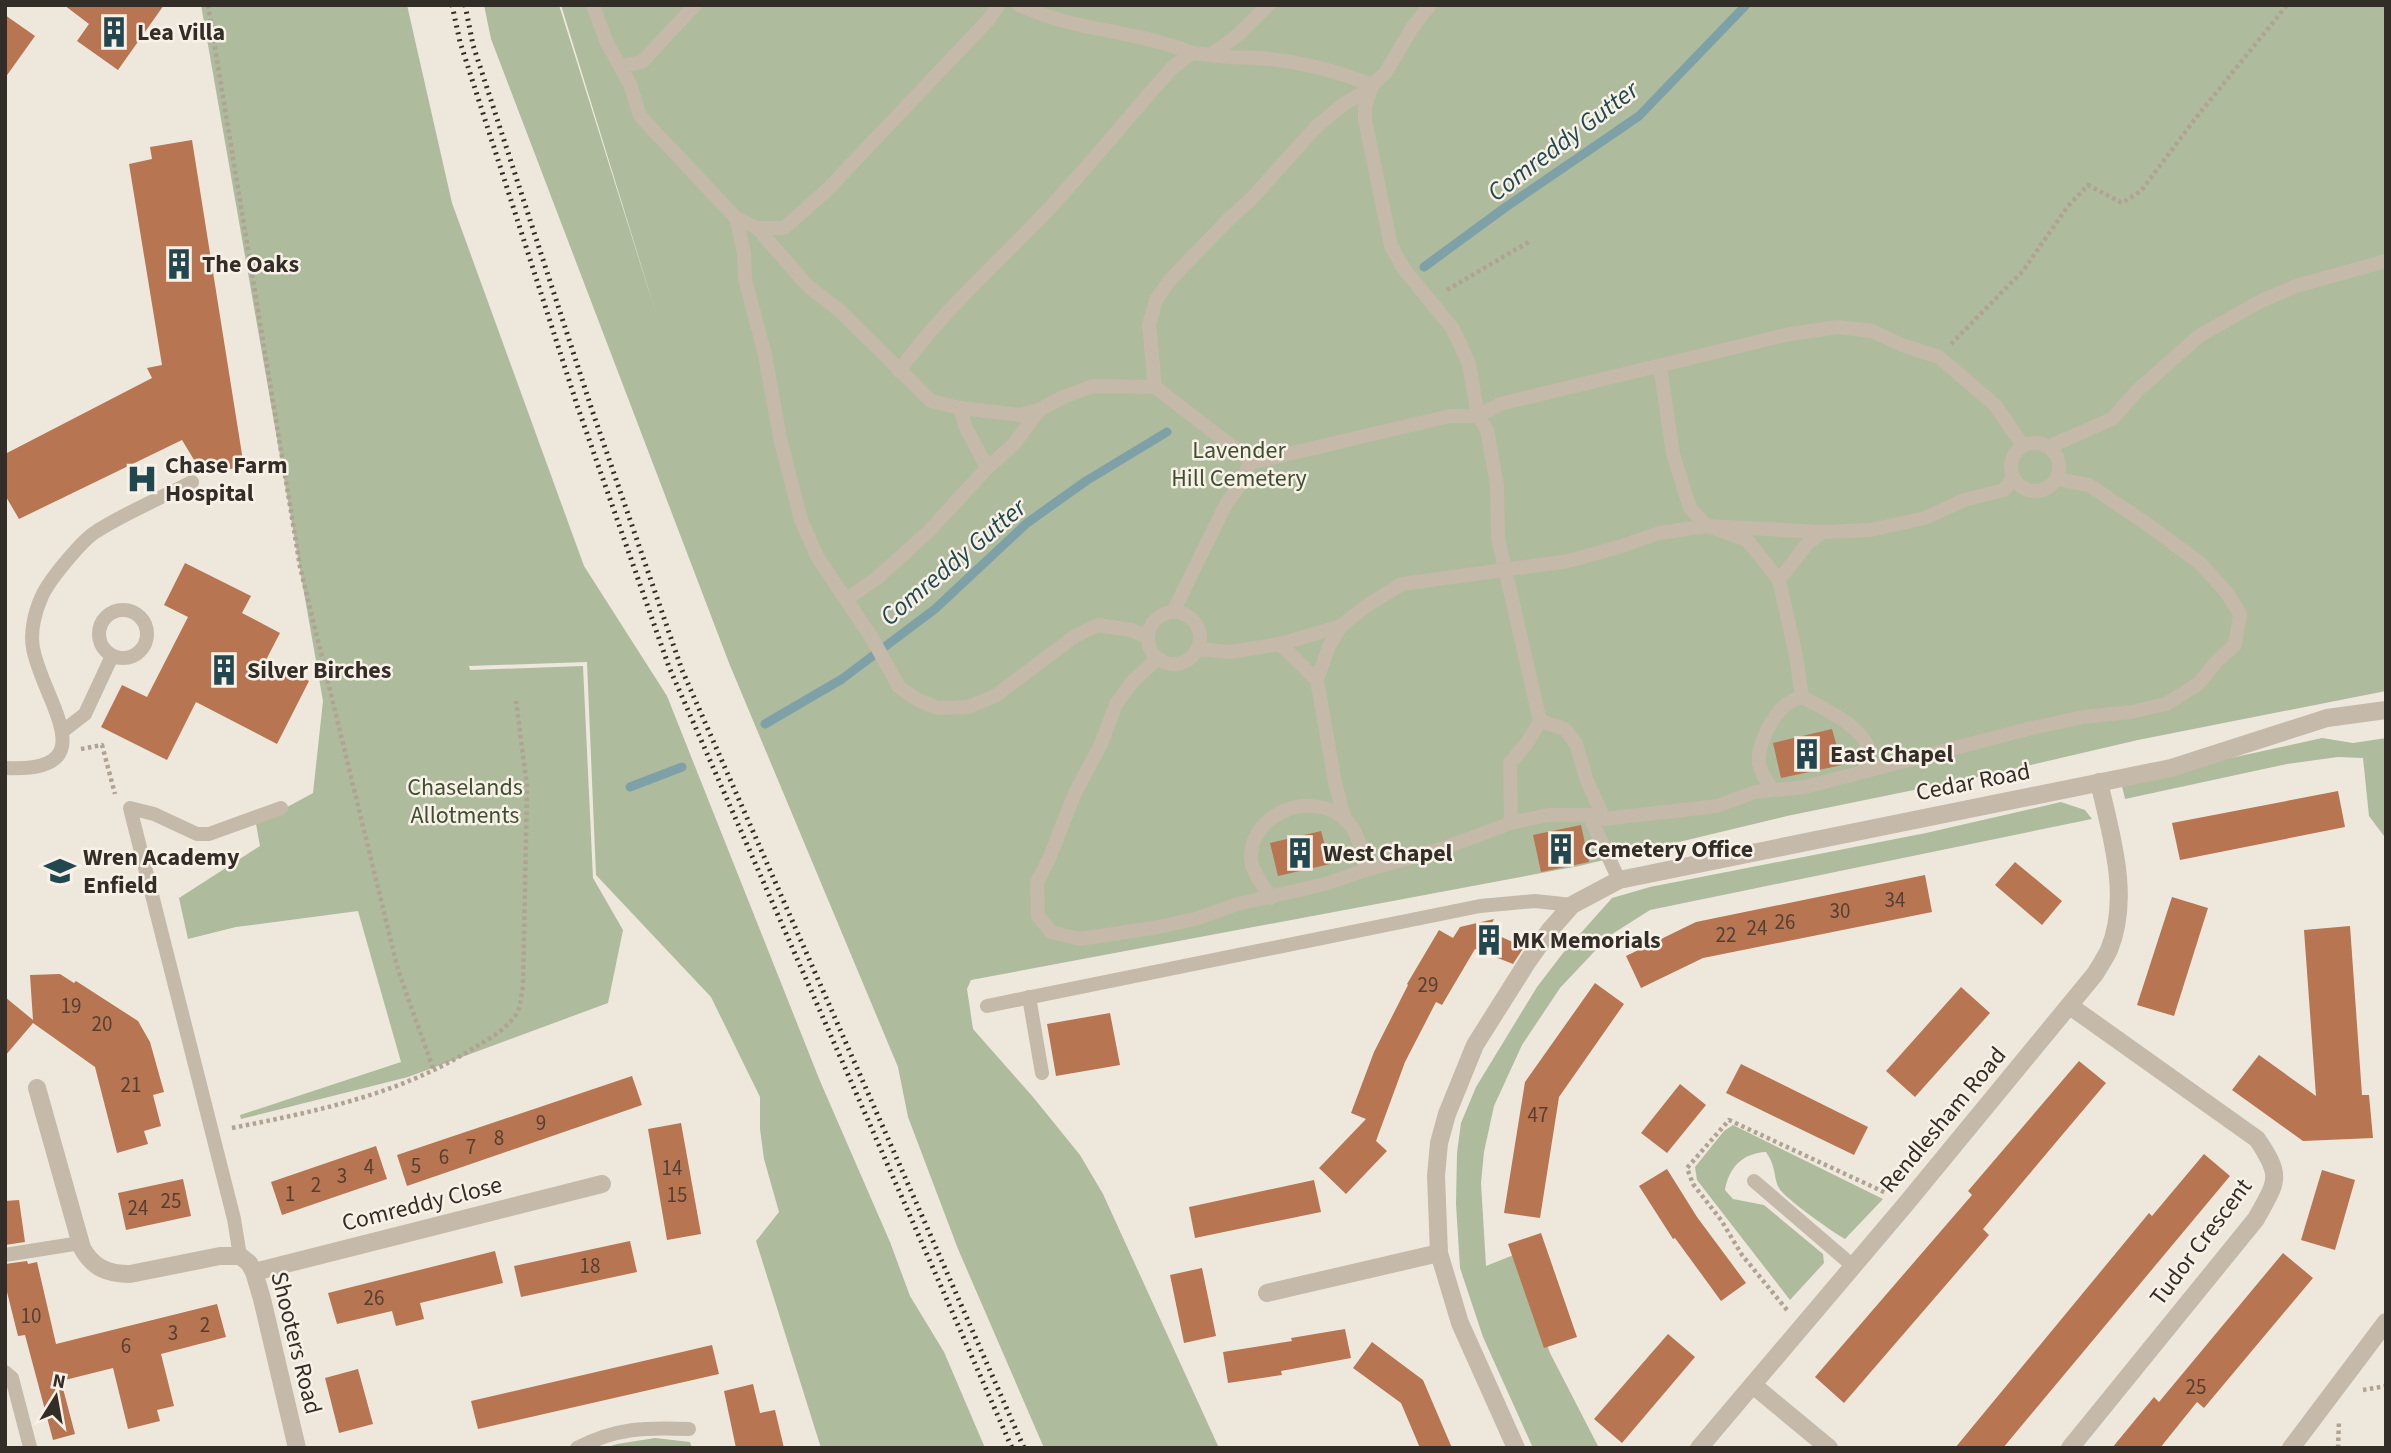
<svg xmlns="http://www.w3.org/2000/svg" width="2391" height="1453" font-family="'Source Sans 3',sans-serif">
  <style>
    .green { fill: #aebb9d }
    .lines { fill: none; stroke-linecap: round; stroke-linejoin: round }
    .stream { stroke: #7ea1a8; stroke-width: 9 }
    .building { fill: #b77551 }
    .path { stroke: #b0a394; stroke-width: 4.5; stroke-dasharray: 3.5 3.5; stroke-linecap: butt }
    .service { stroke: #c5b9a9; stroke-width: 14 }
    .minor { stroke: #c5b9a9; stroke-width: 18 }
    .tertiary { stroke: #c5b9a9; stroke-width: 18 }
    .rail { stroke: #332d28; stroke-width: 5; stroke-dasharray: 2 5; stroke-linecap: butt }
    .labels { text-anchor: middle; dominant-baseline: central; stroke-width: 5; stroke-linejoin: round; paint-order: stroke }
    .number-label { font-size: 21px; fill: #543f32 }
    .poi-label { font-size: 24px; font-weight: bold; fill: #332d28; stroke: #f7f1e7; text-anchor: start }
    .park-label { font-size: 24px; fill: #3f4e2f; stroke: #f7f1e7 }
    .street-label { font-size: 24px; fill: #332d28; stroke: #f7f1e7 }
    .water-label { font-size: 26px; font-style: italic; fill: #23474f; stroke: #f7f1e7 }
  </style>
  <rect width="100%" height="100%" fill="#eee8dc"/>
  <!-- green -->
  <g class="green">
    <polygon points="201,5 407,5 452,203 584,566 667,696 820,1081 890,1242 910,1296 944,1352 985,1448 821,1448 756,1241 779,1212 764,1159 760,1129 760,1097 711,997 596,875 587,662 469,666 470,670 583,666 593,878 623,930 608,1003 408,1077 241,1119 240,1115 401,1062 358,911 236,927 188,939 179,898 260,846 256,824 313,793 323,701"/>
    <polygon points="484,5 559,5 658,320 561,5 2386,5 2386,691 2138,740 1992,774 1787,816 1579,866 971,980 967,989 973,1029 1033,1097 1080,1155 1103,1194 1219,1448 1044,1448 958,1249 908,1117 898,1067 729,663 491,39"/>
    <polygon points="2322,738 2353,743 2386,738 2386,833 2384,836 2369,816 2363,758 2338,757 2287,764 2125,799 2121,782"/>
    <polygon points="2061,802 2085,810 2092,819 1650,910 1609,936 1560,988 1522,1045 1494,1106 1484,1152 1481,1183 1486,1266 1516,1254 1550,1353 1599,1448 1533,1448 1483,1337 1460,1268 1456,1204 1457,1153 1461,1123 1476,1087 1537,987 1563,953 1612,898 1650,887 1926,833"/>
    <path d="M1733,1125L1883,1199L1845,1239C1834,1233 1784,1198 1779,1188C1773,1177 1777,1168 1766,1152C1743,1153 1729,1167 1725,1190L1733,1199L1764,1205L1823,1254L1824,1263L1790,1300L1697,1180L1695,1167L1724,1131Z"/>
    <polygon points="655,1438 690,1442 692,1448 605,1448 617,1444"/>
  </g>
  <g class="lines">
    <!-- stream -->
    <g class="stream">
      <polyline points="1424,267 1503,209 1639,116 1746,5"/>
      <polyline points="765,724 842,679 935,609 1027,523 1086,481 1167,432"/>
      <polyline points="630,787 682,767"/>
    </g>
  </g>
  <!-- building -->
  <g class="building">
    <polygon points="64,5 164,5 118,70 77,41 89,24"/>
    <polygon points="5,15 35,36 5,78"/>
    <polygon points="192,140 244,467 202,473 182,440 19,519 5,495 5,454 152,378 147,368 162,365 129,164 152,159 150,147"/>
    <polygon points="185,563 251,596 242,613 280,633 266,660 309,681 277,744 196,702 167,760 101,727 122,685 147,697 188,617 164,605"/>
    <polygon points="1832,729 1842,765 1781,778 1773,743"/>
    <polygon points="2338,791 2345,827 2180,860 2172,823"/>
    <polygon points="1581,825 1589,862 1541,872 1533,835"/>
    <polygon points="1321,831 1330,864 1278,876 1270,843"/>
    <polygon points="2015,862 2062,901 2042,925 1995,885"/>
    <polygon points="1925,875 1932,912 1703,958 1641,988 1626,956 1696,922"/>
    <polygon points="2172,897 2208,908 2174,1016 2137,1005"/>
    <polygon points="1494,919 1488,931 1524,947 1513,964 1475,949 1442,1005 1436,1002 1405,1062 1376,1141 1387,1151 1346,1194 1319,1168 1366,1119 1351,1113 1374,1052 1408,985 1407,984 1439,930 1453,938 1460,927"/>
    <polygon points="2350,926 2362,1095 2369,1095 2373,1138 2303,1141 2232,1090 2259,1055 2316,1096 2304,930"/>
    <polygon points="60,974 74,983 76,981 138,1021 150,1042 164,1092 153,1095 161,1126 144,1131 148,1144 117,1153 95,1067 33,1023 5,1056 5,997 33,1020 30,975"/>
    <polygon points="1595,983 1624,1004 1559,1097 1540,1218 1504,1213 1525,1082"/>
    <polygon points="1961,987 1990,1013 1915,1097 1886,1071"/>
    <polygon points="1110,1013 1120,1065 1056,1076 1047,1024"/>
    <polygon points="2079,1061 2106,1083 1983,1229 1989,1235 1844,1403 1815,1377 1972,1195 1968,1191"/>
    <polygon points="1741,1064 1868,1127 1854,1155 1726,1093"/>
    <polygon points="632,1076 642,1105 407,1186 397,1155"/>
    <polygon points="1680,1084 1706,1105 1667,1153 1641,1133"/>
    <polygon points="681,1123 701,1234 667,1240 648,1129"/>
    <polygon points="376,1146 387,1179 282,1215 271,1182"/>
    <polygon points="2204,1154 2230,1176 2003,1448 1955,1448 2149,1213 2152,1216"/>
    <polygon points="1667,1169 1697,1217 1746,1283 1721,1301 1675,1238 1673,1239 1639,1186"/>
    <polygon points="2322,1170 2355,1180 2335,1250 2301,1240"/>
    <polygon points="183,1179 191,1216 126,1230 118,1193"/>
    <polygon points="1314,1180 1321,1212 1195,1238 1189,1207"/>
    <polygon points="19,1200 25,1242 5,1245 5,1201"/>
    <polygon points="1541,1233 1577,1337 1544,1348 1508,1244"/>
    <polygon points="630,1241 637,1272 521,1297 514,1266"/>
    <polygon points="495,1251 503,1283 420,1303 424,1319 396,1326 392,1311 337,1324 328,1293"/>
    <polygon points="2283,1253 2313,1278 2204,1408 2197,1402 2160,1448 2112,1448 2154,1397 2159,1402"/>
    <polygon points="27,1261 28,1264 37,1262 56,1344 217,1304 226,1337 161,1354 174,1406 157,1410 160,1421 128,1429 113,1368 61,1381 75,1434 53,1440 25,1335 18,1336 5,1284 5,1264"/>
    <polygon points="1202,1268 1216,1336 1184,1343 1170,1275"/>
    <polygon points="1345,1329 1351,1358 1281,1371 1282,1375 1228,1383 1223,1352 1292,1341 1291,1338"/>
    <polygon points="1668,1334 1695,1357 1622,1443 1594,1419"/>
    <polygon points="1372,1342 1423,1380 1452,1448 1420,1448 1401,1403 1353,1368"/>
    <polygon points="712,1345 719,1374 478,1429 471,1401"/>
    <polygon points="358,1369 373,1424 339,1433 325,1378"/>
    <polygon points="753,1384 760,1413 775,1410 784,1448 736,1448 724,1391"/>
  </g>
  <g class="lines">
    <!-- path -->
    <g class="path">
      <polyline points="208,5 300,567 398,970 434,1071"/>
      <polyline points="1447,290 1530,241"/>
      <polyline points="1951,344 2023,271 2068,206 2088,185 2122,203 2141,191 2195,119 2287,5"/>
      <polyline points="81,749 102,745 115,794"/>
      <path d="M232,1128C318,1111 402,1094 477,1046C490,1038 505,1030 515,1016C521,1007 521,997 523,986L527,786L516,701"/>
      <polyline points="1787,1310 1742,1255 1721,1220 1693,1184 1687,1168 1729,1120 1886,1193"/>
      <polyline points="2363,1390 2386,1386"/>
      <polyline points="2338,1448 2339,1421"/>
    </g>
    <!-- service -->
    <g class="service">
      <polyline points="593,5 606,41 630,84 640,116 736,218 744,253 745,279 765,355 780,438 801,520 818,558 872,638 899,687 918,700 938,708 968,707 995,696 1075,636 1098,625 1131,630 1147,637"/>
      <path d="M1019,5C1074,31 1136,30 1192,53"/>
      <path d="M1210,55C1230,59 1250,56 1270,59C1305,63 1340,72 1372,85L1365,107V120L1391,246L1404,269L1453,329L1469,364L1478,416L1487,430L1497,485L1498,538L1540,721"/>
      <polyline points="622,66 642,62 695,5"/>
      <polyline points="736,218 757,228 808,286 840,311 931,401 960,408 965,426 987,468"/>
      <polyline points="757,228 784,228 827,190 989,19 998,5"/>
      <polyline points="1660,366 1673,454 1690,508 1707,526 1747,540 1779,580 1796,656 1802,697"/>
      <path d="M899,371C944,308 1004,258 1056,201C1096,158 1133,111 1173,67L1192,53L1210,55L1222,47L1239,34L1268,5"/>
      <polyline points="1155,387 1247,458 1250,463 1240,485 1226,504 1173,612"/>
      <polyline points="960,408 1020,415 1039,410"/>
      <circle cx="2035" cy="467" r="24"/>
      <polyline points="2048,447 2112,419 2138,390 2199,336 2257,303 2296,286 2386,261"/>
      <polyline points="1250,463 1450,416 1478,416 1500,404 1790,334 1838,327 1872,331 1902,345 1939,357 1995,405 2023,446"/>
      <polyline points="1779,580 1807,544 1822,532"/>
      <polyline points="847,599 877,578 929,531 987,468 1014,444 1039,410 1063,397 1093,386 1155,387 1149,325 1156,300 1169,281 1228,220 1251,199 1317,126 1345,103 1364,93 1386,72 1412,28 1430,5"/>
      <circle cx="123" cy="634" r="24"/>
      <circle cx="1174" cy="638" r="26"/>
      <polyline points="1280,644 1341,626 1366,606 1402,584 1568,561 1619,547 1659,533 1707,526 1822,532 1870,530 1925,518 1964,500 2004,490 2013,477"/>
      <polyline points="1197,649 1230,652 1280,644 1317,680 1335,783 1345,820"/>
      <polyline points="1157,659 1133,681 1116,704 1101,744 1074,795 1049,859 1037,882 1038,916 1051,932 1080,939 1153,928 1195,919 1238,904 1325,884 1366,870 1444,848 1511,823 1548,815 1589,815 1619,880"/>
      <polyline points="1317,680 1329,646 1341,626"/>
      <polyline points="63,731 85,714 112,656"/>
      <path d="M5,768C109,774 42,700 33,648C30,631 35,611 42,596C49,580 83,539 97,531C127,512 161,498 192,482"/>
      <path d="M1772,789C1766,781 1761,773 1759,764C1756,747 1773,714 1787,704C1791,701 1797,699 1802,697C1821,707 1869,729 1869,754C1869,759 1867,766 1866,771"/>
      <polyline points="1589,815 1604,819 1717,806 1755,792 1805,787 2028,729 2083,717 2131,712 2166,704 2198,684 2218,660 2235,645 2240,614 2227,593 2200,563 2147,524 2089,485 2057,479"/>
      <polyline points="1511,823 1510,763 1527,743 1540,721 1565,729 1576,744 1586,778 1604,819"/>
      <path d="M1271,898C1265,888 1252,872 1251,860C1249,812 1313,789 1346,820C1359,833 1362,853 1366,870"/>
      <polyline points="1029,997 1042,1073"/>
      <polyline points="987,1006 1480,906 1535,901 1572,905"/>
      <polyline points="1754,1181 1853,1266"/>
      <polyline points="5,1255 80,1243"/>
      <polyline points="240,1256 234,1219 130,808 154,814 197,834 209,834 281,808"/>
      <polyline points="5,1372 12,1378 30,1447"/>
      <path d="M577,1448C616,1428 646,1427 689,1429"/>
    </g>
    <!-- minor -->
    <g class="minor">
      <path d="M2070,1006L2257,1139C2283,1177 2277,1181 2256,1219L2070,1448"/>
      <path d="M37,1088L82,1248C93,1268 108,1274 130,1274L220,1256H240L249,1263L254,1272L262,1299L297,1448"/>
      <polyline points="254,1272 602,1184"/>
      <polyline points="1267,1293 1439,1253"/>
      <polyline points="1753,1385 1829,1448"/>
      <path d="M1699,1448L1905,1205L2095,974C2100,966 2105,958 2109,950C2131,897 2111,835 2099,782"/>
      <polyline points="2291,1448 2386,1322"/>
    </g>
    <!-- tertiary -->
    <polyline class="tertiary" points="1516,1448 1460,1323 1439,1253 1436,1176 1439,1143 1447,1114 1475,1045 1528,961 1550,930 1572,905 1619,880 2171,768 2327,718 2386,710"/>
    <!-- rail -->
    <g class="rail">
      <polyline points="452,5 460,42 578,408 669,667 1012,1448"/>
      <polyline points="465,5 473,45 592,410 682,670 1024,1448"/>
    </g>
  </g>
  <!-- icons -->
  <defs>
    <symbol id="building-bare" viewBox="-9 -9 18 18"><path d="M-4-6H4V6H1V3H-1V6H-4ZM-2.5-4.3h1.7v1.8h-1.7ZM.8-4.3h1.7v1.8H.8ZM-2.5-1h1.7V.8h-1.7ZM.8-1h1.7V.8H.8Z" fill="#23474f" stroke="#f7f1e7" stroke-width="2.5" paint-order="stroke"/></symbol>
    <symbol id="hospital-bare" viewBox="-9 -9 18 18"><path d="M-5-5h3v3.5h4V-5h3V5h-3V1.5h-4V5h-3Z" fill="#23474f" stroke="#f7f1e7" stroke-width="2.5" paint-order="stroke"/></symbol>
    <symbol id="school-bare" viewBox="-9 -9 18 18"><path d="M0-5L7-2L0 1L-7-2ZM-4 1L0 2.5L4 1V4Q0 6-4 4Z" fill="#23474f" stroke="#f7f1e7" stroke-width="2.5" paint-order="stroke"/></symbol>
  </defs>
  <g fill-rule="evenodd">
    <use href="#building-bare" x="92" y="10" width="44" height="44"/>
    <use href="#building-bare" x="157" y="242" width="44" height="44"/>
    <use href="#hospital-bare" x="120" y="457" width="44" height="44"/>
    <use href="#building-bare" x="202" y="648" width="44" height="44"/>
    <use href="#building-bare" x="1785" y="732" width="44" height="44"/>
    <use href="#building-bare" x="1539" y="827" width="44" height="44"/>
    <use href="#building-bare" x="1278" y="831" width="44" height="44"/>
    <use href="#school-bare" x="38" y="849" width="44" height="44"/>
    <use href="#building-bare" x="1467" y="918" width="44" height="44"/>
  </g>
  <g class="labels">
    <!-- number labels -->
    <g class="number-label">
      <text x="1895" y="900">34</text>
      <text x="1840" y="911">30</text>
      <text x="1785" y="922">26</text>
      <text x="1757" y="928">24</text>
      <text x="1726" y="935">22</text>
      <text x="1428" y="985">29</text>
      <text x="71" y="1006">19</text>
      <text x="102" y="1024">20</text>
      <text x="131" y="1085">21</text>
      <text x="1538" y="1115">47</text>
      <text x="541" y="1123">9</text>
      <text x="499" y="1138">8</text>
      <text x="471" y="1147">7</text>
      <text x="444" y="1157">6</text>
      <text x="416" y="1166">5</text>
      <text x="369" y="1167">4</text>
      <text x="672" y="1168">14</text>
      <text x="342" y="1176">3</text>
      <text x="316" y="1185">2</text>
      <text x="290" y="1194">1</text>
      <text x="677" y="1195">15</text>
      <text x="171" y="1201">25</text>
      <text x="138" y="1208">24</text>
      <text x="590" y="1266">18</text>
      <text x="374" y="1298">26</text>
      <text x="31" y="1316">10</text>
      <text x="205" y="1325">2</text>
      <text x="173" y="1333">3</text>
      <text x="126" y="1346">6</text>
      <text x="2196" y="1387">25</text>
    </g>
    <!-- poi labels -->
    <g class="poi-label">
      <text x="137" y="32">Lea Villa</text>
      <text x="202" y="264">The Oaks</text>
      <text x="165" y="465">Chase Farm<tspan x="165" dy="28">Hospital</tspan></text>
      <text x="247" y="670">Silver Birches</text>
      <text x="1830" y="754">East Chapel</text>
      <text x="1584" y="849">Cemetery Office</text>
      <text x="1323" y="853">West Chapel</text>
      <text x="83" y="857">Wren Academy<tspan x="83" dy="28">Enfield</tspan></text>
      <text x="1512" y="940">MK Memorials</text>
    </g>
    <!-- park labels -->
    <g class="park-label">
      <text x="1239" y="450">Lavender<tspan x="1239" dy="28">Hill Cemetery</tspan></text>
      <text x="465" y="787">Chaselands<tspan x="465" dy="28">Allotments</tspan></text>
    </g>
    <!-- street labels -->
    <g class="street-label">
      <text transform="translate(1973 782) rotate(-11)">Cedar Road</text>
      <text transform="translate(1943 1120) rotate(-50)">Rendlesham Road</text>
      <text transform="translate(422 1204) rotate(-14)">Comreddy Close</text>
      <text transform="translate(2201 1242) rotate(-53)">Tudor Crescent</text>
      <text transform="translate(296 1343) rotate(76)">Shooters Road</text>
    </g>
    <!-- water labels -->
    <g class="water-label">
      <text transform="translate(1563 141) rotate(-37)">Comreddy Gutter</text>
      <text transform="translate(953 562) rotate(-40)">Comreddy Gutter</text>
    </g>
  </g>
  <!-- border -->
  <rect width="2391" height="1453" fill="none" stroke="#332d28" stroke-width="14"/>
  <!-- north arrow -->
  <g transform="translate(56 1397) rotate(11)" stroke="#f7f1e7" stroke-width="5" paint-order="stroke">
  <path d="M0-5L12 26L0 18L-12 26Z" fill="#332d28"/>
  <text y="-10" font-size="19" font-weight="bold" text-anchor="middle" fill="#332d28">N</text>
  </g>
</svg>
